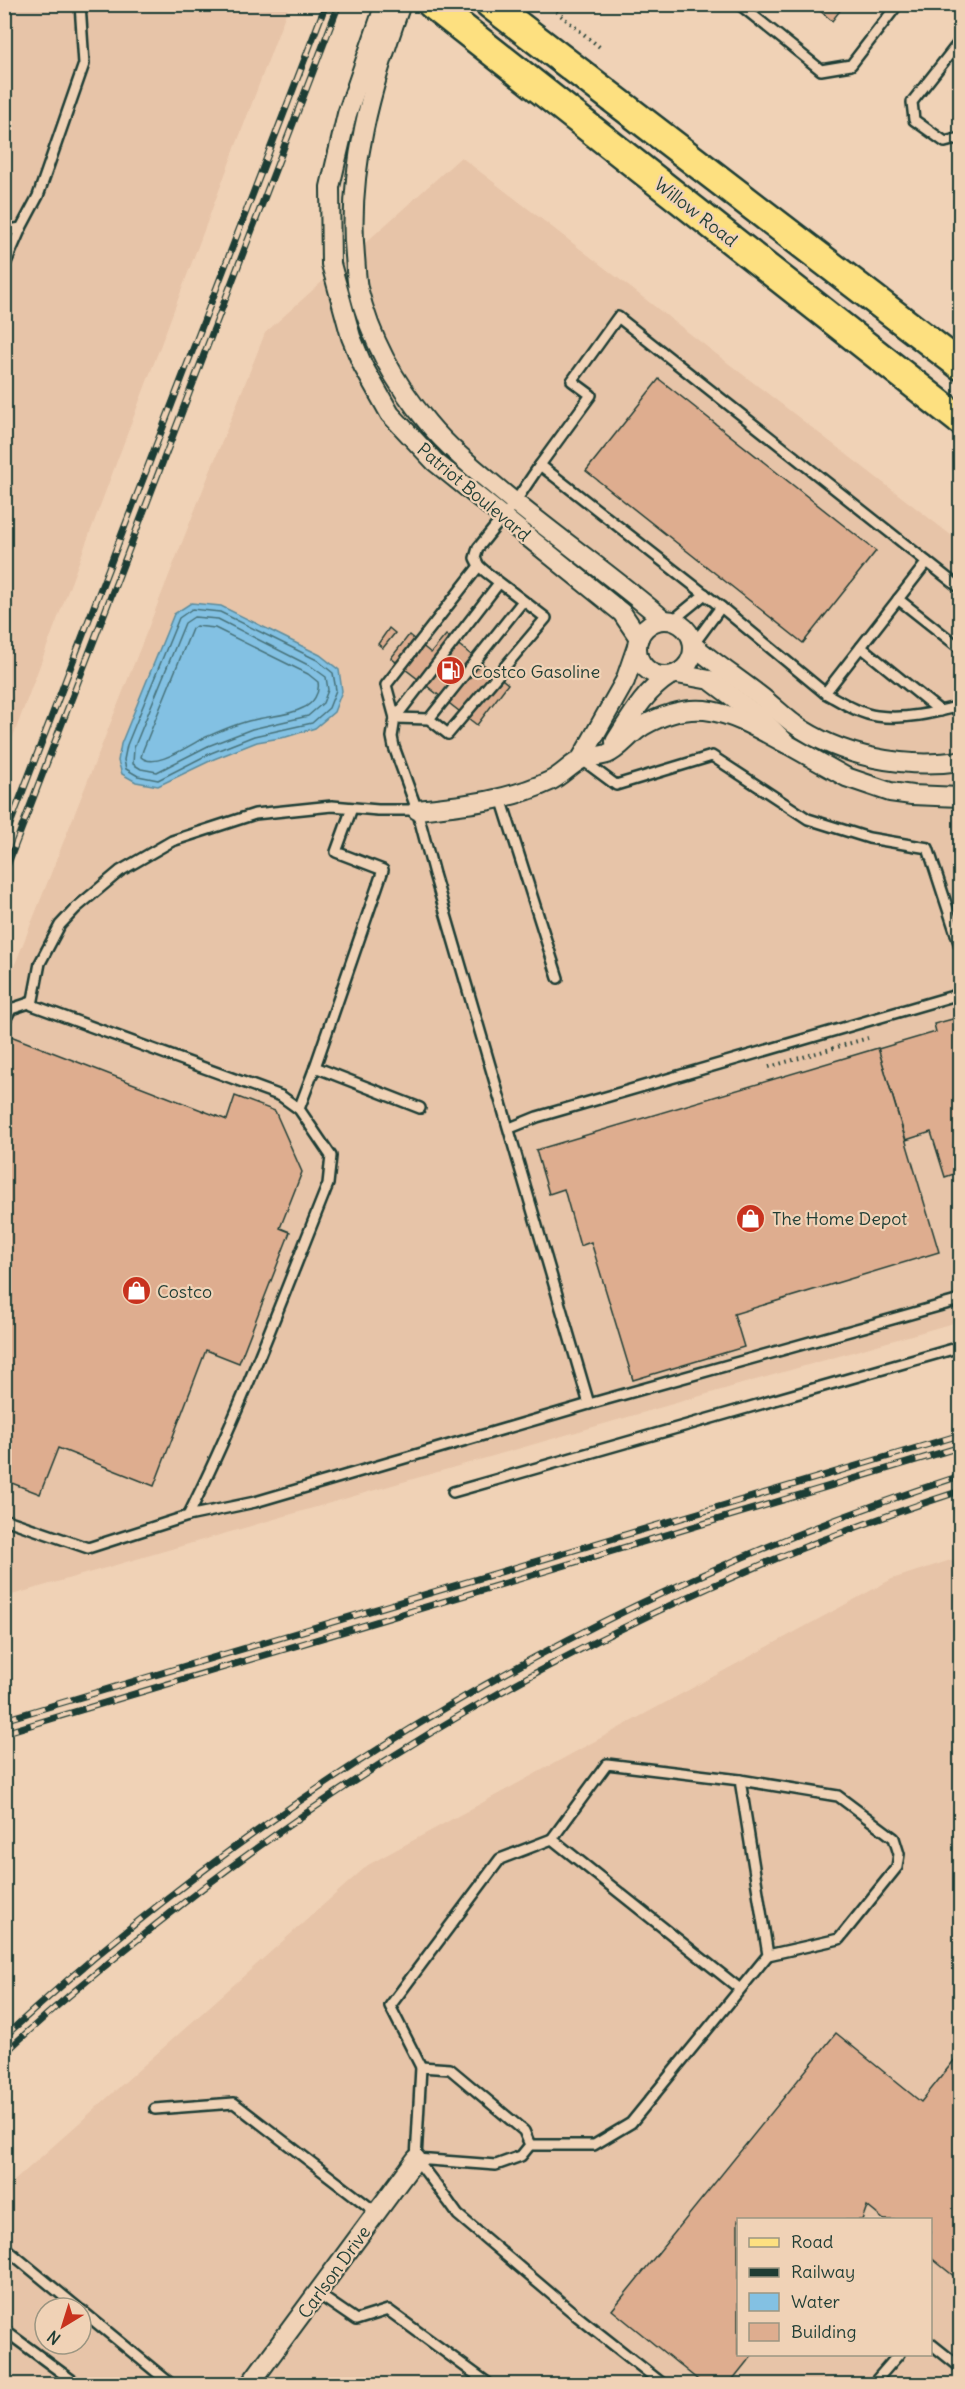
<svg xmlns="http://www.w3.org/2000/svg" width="965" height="2389" font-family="Delius,sans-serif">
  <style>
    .built { fill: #e7c4a8; fill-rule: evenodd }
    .water { fill: #83c1e3; stroke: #5b8c9d; stroke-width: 1.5 }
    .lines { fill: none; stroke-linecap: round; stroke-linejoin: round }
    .shore { stroke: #47727a; stroke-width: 1.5 }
    .building { fill: #dead8f; stroke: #1f3d34; stroke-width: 1.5 }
    .lane-casing { stroke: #1f3d34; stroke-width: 14 }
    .street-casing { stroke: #1f3d34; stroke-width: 22 }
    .primary-casing { stroke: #1f3d34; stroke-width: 33 }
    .path { stroke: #1f3d34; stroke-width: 4; stroke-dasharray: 1.5 4.5; stroke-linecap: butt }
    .lane { stroke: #f0d2b6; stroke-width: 9 }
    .street { stroke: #f0d2b6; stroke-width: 18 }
    .primary { stroke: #fde080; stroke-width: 28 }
    .rail-casing { stroke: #1f3d34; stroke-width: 7 }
    .rail { stroke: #f0d2b6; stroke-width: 4.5; stroke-dasharray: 14; stroke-linecap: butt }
    .labels { text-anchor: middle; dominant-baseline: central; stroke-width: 4.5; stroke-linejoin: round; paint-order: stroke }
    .street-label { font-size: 18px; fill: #1f3d34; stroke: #f0d2b6 }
    .poi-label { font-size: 18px; fill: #1f3d34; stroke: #f0d2b6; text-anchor: start }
  </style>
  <rect width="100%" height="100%" fill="#f0d2b6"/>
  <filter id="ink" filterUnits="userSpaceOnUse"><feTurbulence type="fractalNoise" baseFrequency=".0167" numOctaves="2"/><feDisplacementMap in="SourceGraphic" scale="12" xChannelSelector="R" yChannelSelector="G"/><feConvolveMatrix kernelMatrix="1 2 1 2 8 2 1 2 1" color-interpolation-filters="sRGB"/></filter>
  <g filter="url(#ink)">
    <!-- built -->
    <g class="built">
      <polygon points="5,5 289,5 5,758"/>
      <polygon points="461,157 960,542 960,1321 5,1597 4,992 265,333"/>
      <path d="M960,1557V2384H5L4,2190L368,1865L892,1579ZM738,2220H930V2354H738ZM45,2308H81V2344H45Z"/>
    </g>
    <!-- water -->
    <polygon class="water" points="191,603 221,606 320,655 339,670 342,691 334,712 315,728 286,737 257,742 214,759 158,786 136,782 122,774 118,761 121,744 174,614"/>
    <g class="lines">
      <!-- shore -->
      <g class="shore">
        <polygon points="192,609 220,612 317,660 333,673 336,690 329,708 312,723 254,736 211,753 158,780 138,776 126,769 124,760 127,745 179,618"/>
        <polygon points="194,617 218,619 312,667 326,677 328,690 323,703 308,716 252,729 208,746 157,772 141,769 133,764 134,748 185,623"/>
        <path d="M196,626L215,628L308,674L318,682C320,693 313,704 303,708C288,716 269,716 253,720C237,723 220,731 204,738C189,745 155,770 141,757L143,750L192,629Z"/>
      </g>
    </g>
    <!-- building -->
    <g class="building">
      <polygon points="812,4 845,4 832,21"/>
      <polygon points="659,379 876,551 803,643 586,471"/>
      <polygon points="389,628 395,633 383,648 378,644"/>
      <polygon points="409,635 431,653 446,635 508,684 477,725 391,658"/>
      <polygon points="960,1017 960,1172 945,1177 931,1132 906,1140 878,1049 936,1032 934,1024"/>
      <polygon points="8,1035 227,1120 235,1096 275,1111 302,1172 280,1228 290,1232 239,1363 206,1350 154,1486 58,1448 40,1494 4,1480 4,1044"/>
      <polygon points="878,1048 939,1252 734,1314 744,1347 633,1380 591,1242 580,1246 564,1189 549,1194 536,1150"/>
      <polygon points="836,2033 921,2102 960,2053 960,2281 930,2257 930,2220 884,2220 867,2206 862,2220 738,2220 738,2354 753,2354 729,2384 703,2384 612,2310"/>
    </g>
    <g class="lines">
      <defs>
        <g id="lane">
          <polyline points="739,4 821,70 851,65 898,4"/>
          <polyline points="960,41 912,102 914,120 945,142 960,138"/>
          <polyline points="4,231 21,228 38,196 84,64 80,4"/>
          <polyline points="4,267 21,228"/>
          <path d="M960,588L618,317L572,381L591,395L540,465L721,607L825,693C840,701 859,714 877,716C905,720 933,713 960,706"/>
          <polyline points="898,599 960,648"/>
          <polyline points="672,621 705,594"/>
          <polyline points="693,645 721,607"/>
          <polyline points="861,647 940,711"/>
          <polyline points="825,693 927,562"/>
          <polyline points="395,718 429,719 448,734 546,618 487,573 479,566 475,558 478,548 515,502 540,465"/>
          <polyline points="395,718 499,583"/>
          <polyline points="429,719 523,601"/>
          <polyline points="581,759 616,785 712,756 808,819 869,838 928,848 960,946"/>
          <polyline points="501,798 558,978"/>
          <path d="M417,810H378L332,806L255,814L172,841L120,871L76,908L60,925L40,963L32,1005L281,1096L299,1109L331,1156L328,1184C283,1296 242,1408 188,1516L255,1502L589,1404L434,874L417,810L394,747L392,737L395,718L386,685L479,566"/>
          <polyline points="4,1022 11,1009 32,1002"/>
          <polyline points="315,1067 383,870 336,852 352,808"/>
          <polyline points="299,1109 315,1067 420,1108"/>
          <polyline points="510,1128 537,1117 960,994"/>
          <polyline points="589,1404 960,1300"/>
          <polyline points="453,1492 960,1347"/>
          <polyline points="4,1519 88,1548 188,1516"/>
          <polyline points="740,1780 838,1796 894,1838 899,1854 897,1867 839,1939 768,1955"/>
          <polyline points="421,2067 390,2006 500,1859 552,1839"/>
          <polyline points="155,2109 234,2103 377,2213"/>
          <polyline points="530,2145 594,2145 631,2123 768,1955 740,1780 607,1764 552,1839 740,1989"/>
          <polyline points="416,2159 496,2165 521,2156 530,2145 524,2131 450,2069 421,2067 416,2159 448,2201 458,2215 577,2316 663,2384"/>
          <polyline points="4,2247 78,2308"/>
          <polyline points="318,2294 356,2320 388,2310 489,2384"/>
          <polyline points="81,2310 171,2384"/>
          <polyline points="4,2330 77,2384"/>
          <polyline points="930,2343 960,2367"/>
          <polyline points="873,2384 899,2354"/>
        </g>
        <g id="street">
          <polyline points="385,4 347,114 330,187 331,264 351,337 363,366 390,414 435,462 622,613 639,638"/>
          <path d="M401,4C372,84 347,171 355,256C356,266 356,278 358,288C370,337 395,384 428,423C447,446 471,466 494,485C549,532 609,573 664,620"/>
          <circle cx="665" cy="648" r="28"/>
          <path d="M693,645C714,663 737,678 759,695C771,704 782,715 794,724C841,757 905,769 960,761"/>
          <polyline points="677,674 710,680 762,719 787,744 846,777 890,792 912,795 960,797"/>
          <path d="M615,742C631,717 644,692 669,676"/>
          <polyline points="581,759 625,681 637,646"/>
          <path d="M417,810C463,805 508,801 550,781C561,776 569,766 580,760C588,756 598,757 607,754C620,749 630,733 643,726C701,693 734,716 787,744"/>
          <polyline points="250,2384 416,2159"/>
        </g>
        <g id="primary">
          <polyline points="432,4 960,420"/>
          <polyline points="490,4 960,365"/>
        </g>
      </defs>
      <!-- lane casing -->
      <use href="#lane" class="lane-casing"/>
      <!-- street casing -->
      <use href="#street" class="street-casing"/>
      <!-- primary casing -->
      <use href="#primary" class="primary-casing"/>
      <!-- path -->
      <g class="path">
        <polyline points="547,4 602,49"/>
        <polyline points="769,1067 868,1038"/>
      </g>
      <!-- lane -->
      <use href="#lane" class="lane"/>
      <!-- street -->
      <use href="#street" class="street"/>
      <!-- primary -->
      <use href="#primary" class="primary"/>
      <defs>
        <g id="rail">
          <polyline points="4,840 326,4"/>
          <polyline points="4,874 339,4"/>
          <polyline points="4,1720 960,1435"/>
          <polyline points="4,1733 960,1447"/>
          <path d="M4,2037C281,1782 603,1591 960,1476"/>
          <path d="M4,2054C53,2007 106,1965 158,1923C397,1732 670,1585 960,1491"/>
        </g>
      </defs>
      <!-- rail casing -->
      <use href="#rail" class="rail-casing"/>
      <!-- rail -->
      <use href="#rail" class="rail"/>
    </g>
  </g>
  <!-- icons -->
  <defs>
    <symbol id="fuel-disc" viewBox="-11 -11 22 22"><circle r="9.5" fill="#c8321e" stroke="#f0d2b6"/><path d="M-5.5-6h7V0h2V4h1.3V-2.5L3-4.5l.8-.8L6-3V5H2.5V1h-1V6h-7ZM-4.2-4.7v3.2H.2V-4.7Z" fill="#fff"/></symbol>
    <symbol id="shop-disc" viewBox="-11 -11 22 22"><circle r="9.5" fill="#c8321e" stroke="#f0d2b6"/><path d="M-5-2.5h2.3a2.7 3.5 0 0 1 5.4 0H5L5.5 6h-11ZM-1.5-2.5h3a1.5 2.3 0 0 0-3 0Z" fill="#fff"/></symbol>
  </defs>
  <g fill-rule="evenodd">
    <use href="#fuel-disc" x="434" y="654" width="33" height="33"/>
    <use href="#shop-disc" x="734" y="1202" width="33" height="33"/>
    <use href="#shop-disc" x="120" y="1274" width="33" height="33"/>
  </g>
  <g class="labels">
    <!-- street labels -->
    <g class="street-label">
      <text transform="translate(696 212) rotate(38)">Willow Road</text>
      <text transform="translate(474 492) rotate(40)">Patriot Boulevard</text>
      <text transform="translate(334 2272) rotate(-54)">Carlson Drive</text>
    </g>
    <!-- poi labels -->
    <g class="poi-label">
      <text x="471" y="671">Costco Gasoline</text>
      <text x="772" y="1218">The Home Depot</text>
      <text x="157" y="1291">Costco</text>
    </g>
  </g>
  <!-- margin -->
  <rect width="965" height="2389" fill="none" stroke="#f0d2b6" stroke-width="24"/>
  <rect x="12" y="12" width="941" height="2365" fill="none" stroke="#1f3d34" stroke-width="2" filter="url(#ink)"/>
  <!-- legend -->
  <rect x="737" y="2218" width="195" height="138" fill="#f0d2b6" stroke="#9c9682" stroke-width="1.5"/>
  <rect x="749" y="2238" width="30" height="9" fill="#fde080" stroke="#9c9682" stroke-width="1.5"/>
  <text x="791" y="2248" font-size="18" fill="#1f3d34">Road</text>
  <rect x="749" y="2268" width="30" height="9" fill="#1f3d34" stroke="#9c9682" stroke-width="1.5"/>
  <text x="791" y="2278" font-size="18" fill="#1f3d34">Railway</text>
  <rect x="749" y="2293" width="30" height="18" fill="#83c1e3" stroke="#9c9682" stroke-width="1.5"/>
  <text x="791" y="2308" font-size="18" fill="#1f3d34">Water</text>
  <rect x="749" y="2323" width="30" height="18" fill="#dead8f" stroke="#9c9682" stroke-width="1.5"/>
  <text x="791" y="2338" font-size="18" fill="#1f3d34">Building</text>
  <!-- north arrow -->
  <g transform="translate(63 2326) rotate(218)"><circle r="28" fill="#f0d2b6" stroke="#9c9682" stroke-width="1.5"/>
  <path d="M0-4.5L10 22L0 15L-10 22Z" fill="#c8321e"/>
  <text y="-9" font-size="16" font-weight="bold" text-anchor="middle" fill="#1f3d34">N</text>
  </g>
</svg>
